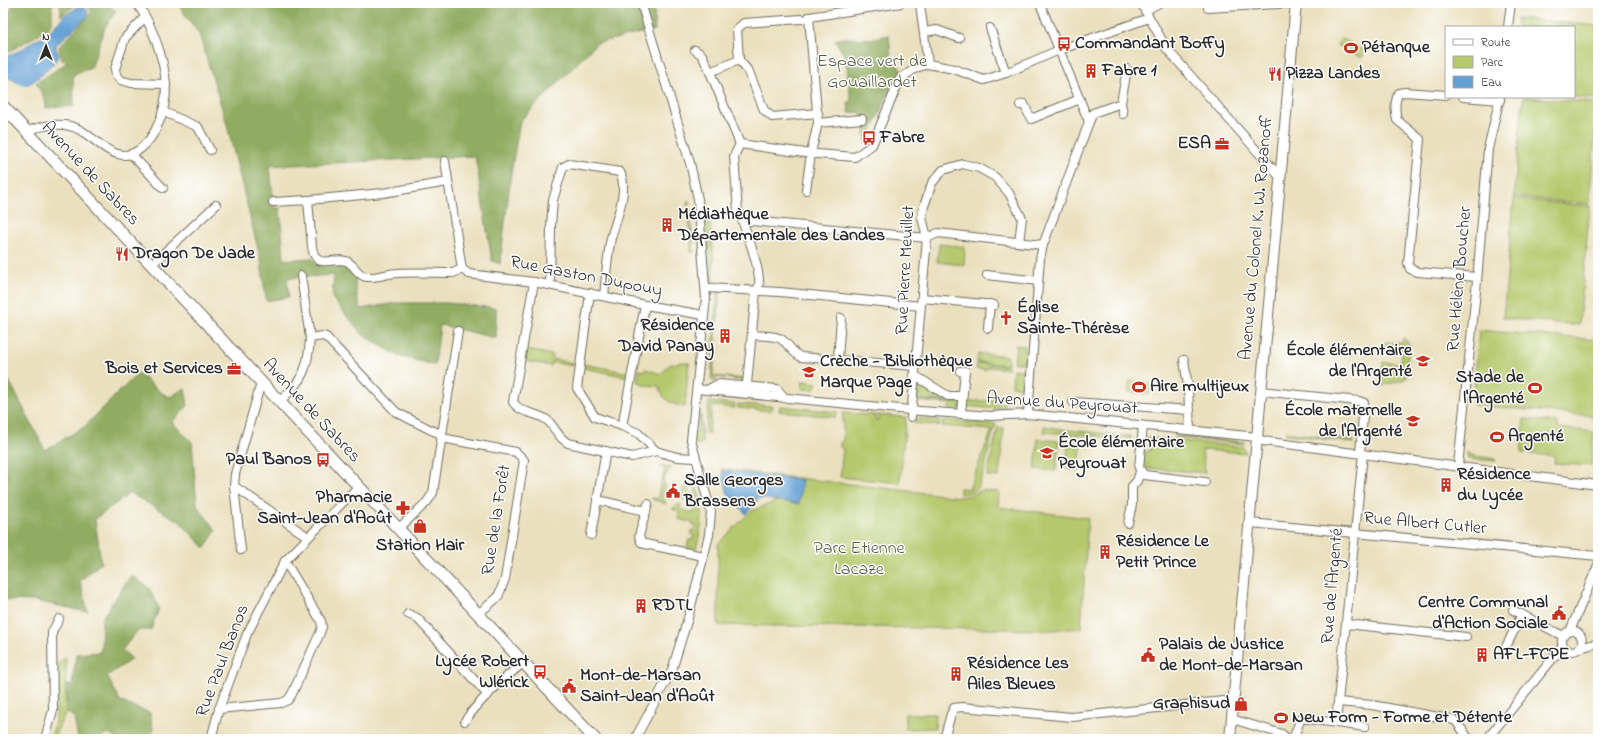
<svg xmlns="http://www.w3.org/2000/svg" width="1601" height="742" font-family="'Indie Flower',sans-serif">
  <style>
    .green { fill: #b5c86c; stroke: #707a4c }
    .forest { fill: #90ac60; stroke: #5e6c46 }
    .water { fill: #64a0d4; stroke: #486680 }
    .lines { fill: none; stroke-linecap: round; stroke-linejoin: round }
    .minor-casing { stroke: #6e6a5e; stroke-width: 10 }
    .tertiary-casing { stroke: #6e6a5e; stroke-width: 12 }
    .secondary-casing { stroke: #6e6a5e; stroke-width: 13 }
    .minor { stroke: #fff; stroke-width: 8 }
    .tertiary { stroke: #fff; stroke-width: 10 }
    .secondary { stroke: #fff; stroke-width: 11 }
    .labels { text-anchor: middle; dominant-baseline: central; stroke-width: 3; stroke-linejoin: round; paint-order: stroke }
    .poi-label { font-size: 18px; font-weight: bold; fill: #2b2b2b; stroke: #fff; text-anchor: start }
    .park-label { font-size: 18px; fill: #545a3e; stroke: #fff }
    .street-label { font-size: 18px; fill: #2b2b2b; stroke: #fff }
  </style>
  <rect width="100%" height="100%" fill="#fff"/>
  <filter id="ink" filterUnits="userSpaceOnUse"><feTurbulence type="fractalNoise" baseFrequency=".025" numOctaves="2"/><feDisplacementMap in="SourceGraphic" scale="8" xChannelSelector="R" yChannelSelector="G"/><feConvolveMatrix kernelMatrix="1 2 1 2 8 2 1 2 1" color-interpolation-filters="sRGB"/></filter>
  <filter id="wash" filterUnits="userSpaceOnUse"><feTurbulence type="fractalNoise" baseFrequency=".012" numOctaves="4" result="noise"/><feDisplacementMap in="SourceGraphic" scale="16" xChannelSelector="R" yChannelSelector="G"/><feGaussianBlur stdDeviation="0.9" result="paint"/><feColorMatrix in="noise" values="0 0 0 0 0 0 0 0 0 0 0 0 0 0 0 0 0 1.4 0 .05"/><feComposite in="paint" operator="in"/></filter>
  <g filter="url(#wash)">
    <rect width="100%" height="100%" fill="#eae0be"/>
    <!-- green -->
    <g class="green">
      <polygon points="1517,18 1598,26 1598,99 1574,97 1574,27 1517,27"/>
      <polygon points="1341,38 1365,51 1362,58 1337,45"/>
      <polygon points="1523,97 1598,103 1589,204 1514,197"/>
      <polygon points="1514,199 1590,206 1579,325 1503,318"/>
      <path d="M705,200C711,224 715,256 713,282L756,285L715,284L709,280V277L711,276L704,209L700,210V201Z"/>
      <polygon points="687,201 689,201 694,252 691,252 691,240"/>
      <polygon points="939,244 965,247 964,265 937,262"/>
      <polygon points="717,292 720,292 713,376 744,379 743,384 739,379 734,380 732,378 730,379 726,377 724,379 722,377 717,378 715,376 714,378 717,381 712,381 711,379"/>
      <polygon points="1479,330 1598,340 1598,370 1594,416 1473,405"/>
      <polygon points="1403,338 1409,343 1406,378 1403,380 1382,386 1380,383 1383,362 1400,364 1402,348 1384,346 1385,342 1402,343"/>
      <polygon points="1016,345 1025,346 1024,363 1014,363"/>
      <polygon points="527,350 553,355 552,359 574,363 573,366 552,362 551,366 525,361"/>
      <polygon points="978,353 1008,356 1008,365 977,362"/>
      <path d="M681,362L689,363L685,407C669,403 664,401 659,386L642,385L643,383L637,382L639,370L645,371V369L661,374L669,365Z"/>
      <polygon points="977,363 1008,366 1008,369 987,367 986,370 976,369"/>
      <polygon points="584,364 629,373 628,377 583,368"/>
      <polygon points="1013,369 1023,370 1022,387 1012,386"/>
      <polygon points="804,381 817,383 814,390 803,389 802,382"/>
      <polygon points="1129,381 1150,383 1150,387 1149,394 1128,392"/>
      <polygon points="918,386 937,397 961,398 961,401 917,400"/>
      <polygon points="993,400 993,403 1005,403 1004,408 999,407 998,409 964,406 964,402"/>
      <polygon points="917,401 961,403 960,410 949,409 950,404"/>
      <polygon points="709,402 735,404 735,408 712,406 709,433 705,433"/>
      <polygon points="738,404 772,406 771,411 738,408"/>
      <polygon points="780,406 838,412 835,417 779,411"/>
      <polygon points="843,413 875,415 875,420 878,420 878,415 906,417 900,483 840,477 843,448 840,447 840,443 843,439"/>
      <polygon points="700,416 701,416 702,443 695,445 693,431 697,431"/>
      <polygon points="915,418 940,420 939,426 914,423"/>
      <polygon points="1524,419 1558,422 1558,428 1594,432 1591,466 1554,463 1555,456 1521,453"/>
      <path d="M943,420L996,424C989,441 988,461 981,479C980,481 979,486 978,488C974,493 965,493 960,494V488L969,489L992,430L942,426Z"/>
      <polygon points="1044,426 1067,430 1131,436 1131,439 1044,432"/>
      <polygon points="998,427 1004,428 999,477 987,476"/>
      <polygon points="1286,432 1354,441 1354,443 1285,434"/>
      <polygon points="1175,436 1244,442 1244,444 1175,437"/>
      <polygon points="1145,437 1243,447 1246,453 1202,450 1205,473 1147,468 1143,464 1144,451 1150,451 1151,440 1145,439"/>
      <polygon points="1038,439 1059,441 1056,471 1035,469"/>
      <polygon points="1068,444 1081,445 1079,471 1066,469"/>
      <polygon points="1467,452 1470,455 1496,459 1496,461 1468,459"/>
      <polygon points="662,465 672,468 667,473 663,481 666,486 662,496 666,504 652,499 652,498 657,499 665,468 660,467"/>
      <polygon points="721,469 960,497 972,495 982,490 999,492 998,507 1088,518 1081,628 1053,630 718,625 718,544 751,511 780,500 722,471"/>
      <path d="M688,473H691C705,504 704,517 696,549L687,547L689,540H692L694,535L691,534L692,530L695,531L696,525H693V523L679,519V511L672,509L679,504H681L680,509L694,513L695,509L699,506L695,488L691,478L687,476Z"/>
      <polygon points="686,481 692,500 690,502 684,499 680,499"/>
      <path d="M64,658H66V712L53,739H50C60,714 55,691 57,665Z"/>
      <polygon points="905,714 935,714 935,728 905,729"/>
    </g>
    <!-- forest -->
    <g class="forest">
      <polygon points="14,3 58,3 52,4 52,22 48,29 3,55 3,26"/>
      <polygon points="60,3 105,3 116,11 105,27 91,68 73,75 74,106 46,108 45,99 36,83 68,62 62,60 59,47 92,12 86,5 75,5 61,16"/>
      <path d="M177,3H654L655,30L597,43L520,121L511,173L500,264L492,261L475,156L270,166L274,208H280L284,260L312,258C319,270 333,266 345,266L356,277L355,284L360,309L396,303H447L496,308V338L440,325L435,365L398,356L362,334L332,298L334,275L287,278L289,297L266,301L261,261L226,121L199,34Z"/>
      <polygon points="889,35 891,57 902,71 892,85 866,144 865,127 862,127 862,119 860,112 849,113 848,102 851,102 846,58 835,40 845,38 870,39"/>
      <polygon points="3,369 45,450 84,427 138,373 160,392 170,397 185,388 188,406 172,422 192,442 197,506 216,530 205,548 179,521 130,493 95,519 101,563 80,581 88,612 35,601 3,600"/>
      <polygon points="131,575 149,588 159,608 151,630 138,630 122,650 132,659 107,676 121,702 150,713 153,729 150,739 117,739 108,733 99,739 78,739 74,717 66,712 66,684 72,686 76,654 101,652 102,618"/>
    </g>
    <!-- water -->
    <g class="water">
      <path d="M78,7H83L88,11V16L56,45V49L59,54C58,62 32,86 24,85C15,83 14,77 3,78V58L21,50L33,41L42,38L50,31L65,15Z"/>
      <polygon points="722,471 802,480 799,504 759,498 746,514 728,495"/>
    </g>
  </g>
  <g filter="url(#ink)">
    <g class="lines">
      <defs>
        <g id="minor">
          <polyline points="917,3 920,4 928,64"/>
          <polyline points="1141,3 1167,49 1280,177"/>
          <polyline points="1208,8 1296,3"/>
          <polyline points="1145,11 1159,3"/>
          <polyline points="145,17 125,38 115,69 116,75 120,80 131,83 166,84"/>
          <polyline points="1508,27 1511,3"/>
          <polyline points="990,28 1006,73"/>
          <polyline points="924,32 937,30 959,38"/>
          <polyline points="695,50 702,55 710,72 740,144"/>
          <polyline points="739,60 737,29 744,23 802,19"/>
          <polyline points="710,72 739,60 749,72 764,110 772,117 818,113"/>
          <path d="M1446,95L1405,92L1399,93C1394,101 1395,111 1397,120L1420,139L1408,263L1410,269L1418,272L1477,277"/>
          <polyline points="1463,97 1500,100"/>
          <polyline points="1121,103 1127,69"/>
          <polyline points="1020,105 1024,104 1031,119 1080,99"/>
          <polyline points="164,112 198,127 210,150"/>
          <polyline points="1089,122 1093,113 1121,103 1123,114"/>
          <polyline points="818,123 862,119"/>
          <path d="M27,131C43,125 65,121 80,130C95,138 112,160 131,154C141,151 150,140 155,131C172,99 167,70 155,38C150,26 145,13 136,3"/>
          <polyline points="740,144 805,153 855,157 872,145 900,79 916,68 928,64 954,69 984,80 1006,73 1059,50 1149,18"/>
          <path d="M740,144L734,156L738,212C745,225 761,271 759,285C759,287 757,289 756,291L746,394"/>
          <polyline points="131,154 163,188"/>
          <polyline points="445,161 462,269"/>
          <path d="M448,182L383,193L308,200L312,247C316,271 331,257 346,261C355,264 357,276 367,277C377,278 388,273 398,273C416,272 435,273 453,273L462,269"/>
          <polyline points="806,190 811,153 818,123 809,17 901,3"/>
          <polyline points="273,202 308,200"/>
          <polyline points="742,220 927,238 938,233 1043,245"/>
          <polyline points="152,264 216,205"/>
          <polyline points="462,269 469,274 534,282 645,305 704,315"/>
          <polyline points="987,275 1038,281"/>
          <polyline points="301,276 310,338"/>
          <path d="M534,282L513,402C521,414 536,412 547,420C555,427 558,438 568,443L632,457L656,451L677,457L695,458"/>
          <path d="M550,285L551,226L553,200L563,167L569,164L620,172C629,191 616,219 611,238C607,257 606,277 604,296"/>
          <polyline points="707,288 780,292 921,306"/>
          <polyline points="590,293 577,388 595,417 622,426 638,433 656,451"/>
          <polyline points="922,298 994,305"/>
          <polyline points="988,328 990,304"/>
          <path d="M752,335C760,336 774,335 781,339C789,344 792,353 801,357L915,366"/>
          <polyline points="838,359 841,318"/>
          <polyline points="1184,360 1188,387 1190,430"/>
          <polyline points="960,371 965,371 961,413"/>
          <polyline points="914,375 948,396 962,396"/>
          <polyline points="697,389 920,411 991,416 1028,414 1257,437 1263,441 1598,485"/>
          <polyline points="707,390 718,384 777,389 785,398"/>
          <polyline points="1261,391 1359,401 1364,403 1360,453"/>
          <path d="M279,402C303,380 308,370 310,338L323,336L326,337L396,412L431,430L439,433L442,438"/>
          <polyline points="1073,402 1190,410"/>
          <polyline points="1028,414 1040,259 1043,245 1089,122 1041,6"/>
          <polyline points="911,417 927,238 922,217 924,206 932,183 943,170 963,164 979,168 995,177 1009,193 1022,218 1019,242"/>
          <polyline points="622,426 645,305"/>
          <polyline points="1143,426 1139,468 1144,475 1205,482"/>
          <polyline points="442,438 516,452 524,460 505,579 498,597 478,614"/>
          <polyline points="1458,466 1477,281 1488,149 1500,97"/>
          <polyline points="234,486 308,537"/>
          <polyline points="597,500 646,511"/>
          <polyline points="648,504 639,536 641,542 645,544 703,556"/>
          <polyline points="1128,523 1132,505 1132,486 1137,481 1140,472"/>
          <polyline points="1250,523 1598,556"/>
          <polyline points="398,529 427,502 433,493 458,331"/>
          <polyline points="591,535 606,451"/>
          <polyline points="241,550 234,486 235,474 261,383"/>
          <polyline points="1513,610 1563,636"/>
          <polyline points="408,614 417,618 488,695"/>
          <polyline points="1347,624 1466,637"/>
          <circle cx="1572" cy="641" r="10"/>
          <polyline points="1570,631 1598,565"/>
          <polyline points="1580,648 1598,643"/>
          <polyline points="1505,649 1522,614"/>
          <polyline points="1338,702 1372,705 1455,720 1469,739"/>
          <polyline points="219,709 281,703 288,700 292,694 320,633 322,627 321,621 285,561"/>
          <polyline points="1232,719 1282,734 1287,739"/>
          <path d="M465,721C480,699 502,680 523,663"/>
          <polyline points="1336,722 1363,454"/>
          <polyline points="45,739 53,710 52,632 59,619"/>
          <polyline points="211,739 219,709 247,634 285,561 358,487"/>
          <polyline points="635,739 672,670 688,618 709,535 711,512 691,440 706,298 698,199 690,163 641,3"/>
          <polyline points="944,739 951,714 954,708 962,707 1072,717 1233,700"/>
          <polyline points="1293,739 1301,718 1365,727"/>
          <polyline points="1487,739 1563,646"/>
        </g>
        <polyline id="tertiary" points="1230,739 1296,3"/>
        <polyline id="secondary" points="3,106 595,739"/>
      </defs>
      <!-- minor casing -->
      <use href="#minor" class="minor-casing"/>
      <!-- tertiary casing -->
      <use href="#tertiary" class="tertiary-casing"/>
      <!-- secondary casing -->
      <use href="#secondary" class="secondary-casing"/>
      <!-- minor -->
      <use href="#minor" class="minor"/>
      <!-- tertiary -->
      <use href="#tertiary" class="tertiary"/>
      <!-- secondary -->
      <use href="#secondary" class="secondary"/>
    </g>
  </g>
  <!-- icons -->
  <defs>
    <symbol id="bus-bare" viewBox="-9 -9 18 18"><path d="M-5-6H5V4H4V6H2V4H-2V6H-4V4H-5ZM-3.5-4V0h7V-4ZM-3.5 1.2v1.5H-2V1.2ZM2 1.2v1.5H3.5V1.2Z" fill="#c8321e" stroke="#fff" stroke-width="2.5" paint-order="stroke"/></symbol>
    <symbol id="stadium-bare" viewBox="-9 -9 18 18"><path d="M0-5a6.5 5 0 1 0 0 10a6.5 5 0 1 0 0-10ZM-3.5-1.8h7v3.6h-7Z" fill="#c8321e" stroke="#fff" stroke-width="2.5" paint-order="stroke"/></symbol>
    <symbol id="building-bare" viewBox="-9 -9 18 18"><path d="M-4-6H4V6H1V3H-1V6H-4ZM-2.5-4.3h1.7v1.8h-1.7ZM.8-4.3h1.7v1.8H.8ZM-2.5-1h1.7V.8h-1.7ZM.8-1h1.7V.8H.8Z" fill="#c8321e" stroke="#fff" stroke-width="2.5" paint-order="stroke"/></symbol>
    <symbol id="restaurant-bare" viewBox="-9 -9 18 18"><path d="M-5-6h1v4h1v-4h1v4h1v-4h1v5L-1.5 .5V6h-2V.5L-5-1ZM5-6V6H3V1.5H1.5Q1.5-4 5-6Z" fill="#c8321e" stroke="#fff" stroke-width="2.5" paint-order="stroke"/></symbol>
    <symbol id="office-bare" viewBox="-9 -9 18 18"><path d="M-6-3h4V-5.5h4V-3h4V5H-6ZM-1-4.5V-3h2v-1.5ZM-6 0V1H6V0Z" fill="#c8321e" stroke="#fff" stroke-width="2.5" paint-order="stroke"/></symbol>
    <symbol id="church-bare" viewBox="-9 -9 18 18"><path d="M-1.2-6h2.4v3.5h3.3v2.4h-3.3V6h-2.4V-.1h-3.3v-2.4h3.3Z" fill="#c8321e" stroke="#fff" stroke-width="2.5" paint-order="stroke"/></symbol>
    <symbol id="school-bare" viewBox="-9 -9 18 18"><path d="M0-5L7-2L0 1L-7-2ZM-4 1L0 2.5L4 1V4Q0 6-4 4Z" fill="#c8321e" stroke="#fff" stroke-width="2.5" paint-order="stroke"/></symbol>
    <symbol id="civic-bare" viewBox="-9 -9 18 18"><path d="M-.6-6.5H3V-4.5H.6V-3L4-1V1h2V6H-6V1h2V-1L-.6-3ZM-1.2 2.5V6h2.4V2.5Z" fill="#c8321e" stroke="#fff" stroke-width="2.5" paint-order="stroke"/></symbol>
    <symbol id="pharmacy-bare" viewBox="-9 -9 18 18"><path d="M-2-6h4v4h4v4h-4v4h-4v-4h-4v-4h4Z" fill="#c8321e" stroke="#fff" stroke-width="2.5" paint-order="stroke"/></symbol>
    <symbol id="shop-bare" viewBox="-9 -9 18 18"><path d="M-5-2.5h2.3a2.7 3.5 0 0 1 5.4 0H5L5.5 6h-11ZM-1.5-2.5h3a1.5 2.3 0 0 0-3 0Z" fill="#c8321e" stroke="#fff" stroke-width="2.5" paint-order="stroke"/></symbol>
  </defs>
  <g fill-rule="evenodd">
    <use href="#bus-bare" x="1054" y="34" width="20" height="20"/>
    <use href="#stadium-bare" x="1341" y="38" width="20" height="20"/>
    <use href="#building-bare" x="1081" y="61" width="20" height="20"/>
    <use href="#restaurant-bare" x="1265" y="64" width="20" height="20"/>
    <use href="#bus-bare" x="859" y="128" width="20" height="20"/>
    <use href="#office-bare" x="1212" y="134" width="20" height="20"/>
    <use href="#building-bare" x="657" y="215" width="20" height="20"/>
    <use href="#restaurant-bare" x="112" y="244" width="20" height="20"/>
    <use href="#church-bare" x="996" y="308" width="20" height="20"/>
    <use href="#building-bare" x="715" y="326" width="20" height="20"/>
    <use href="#school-bare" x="1413" y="351" width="20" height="20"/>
    <use href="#office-bare" x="224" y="359" width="20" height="20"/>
    <use href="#school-bare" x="799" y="362" width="20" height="20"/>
    <use href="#stadium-bare" x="1129" y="377" width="20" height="20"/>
    <use href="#stadium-bare" x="1525" y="378" width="20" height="20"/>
    <use href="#school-bare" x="1403" y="411" width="20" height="20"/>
    <use href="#stadium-bare" x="1487" y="427" width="20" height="20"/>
    <use href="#school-bare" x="1037" y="443" width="20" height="20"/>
    <use href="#bus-bare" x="313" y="450" width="20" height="20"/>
    <use href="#building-bare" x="1436" y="475" width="20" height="20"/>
    <use href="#civic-bare" x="663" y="481" width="20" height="20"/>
    <use href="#pharmacy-bare" x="393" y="498" width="20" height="20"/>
    <use href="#shop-bare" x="410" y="516" width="20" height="20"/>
    <use href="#building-bare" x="1095" y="542" width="20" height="20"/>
    <use href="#building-bare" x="631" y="596" width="20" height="20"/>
    <use href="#civic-bare" x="1549" y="603" width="20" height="20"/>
    <use href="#civic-bare" x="1138" y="645" width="20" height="20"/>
    <use href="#building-bare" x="1472" y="645" width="20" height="20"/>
    <use href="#bus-bare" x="530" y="662" width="20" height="20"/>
    <use href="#building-bare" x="946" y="664" width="20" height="20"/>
    <use href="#civic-bare" x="559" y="676" width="20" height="20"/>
    <use href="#shop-bare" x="1231" y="694" width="20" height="20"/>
    <use href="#stadium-bare" x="1271" y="708" width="20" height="20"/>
  </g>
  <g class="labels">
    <!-- poi labels -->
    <g class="poi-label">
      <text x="1075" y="44">Commandant Boffy</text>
      <text x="1362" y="48">Pétanque</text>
      <text x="1102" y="71">Fabre 1</text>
      <text x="1286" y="74">Pizza Landes</text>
      <text x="880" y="138">Fabre</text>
      <text x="1211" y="144" text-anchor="end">ESA</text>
      <text x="678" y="215">Médiathèque<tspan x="678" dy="21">Départementale des Landes</tspan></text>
      <text x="133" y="254">Dragon De Jade</text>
      <text x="1017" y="308">Église<tspan x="1017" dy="21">Sainte-Thérèse</tspan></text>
      <text x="714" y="326" text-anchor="end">Résidence<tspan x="714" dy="21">David Panay</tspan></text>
      <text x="1412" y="351" text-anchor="end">École élémentaire<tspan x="1412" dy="21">de l'Argenté</tspan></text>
      <text x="820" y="362">Crèche - Bibliothèque<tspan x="820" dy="21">Marque Page</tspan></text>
      <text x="223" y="369" text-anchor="end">Bois et Services</text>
      <text x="1524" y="378" text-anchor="end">Stade de<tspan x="1524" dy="21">l'Argenté</tspan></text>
      <text x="1150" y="387">Aire multijeux</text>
      <text x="1402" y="411" text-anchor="end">École maternelle<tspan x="1402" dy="21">de l'Argenté</tspan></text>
      <text x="1508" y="437">Argenté</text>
      <text x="1058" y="443">École élémentaire<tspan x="1058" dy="21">Peyrouat</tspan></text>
      <text x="312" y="460" text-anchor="end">Paul Banos</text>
      <text x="1457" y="475">Résidence<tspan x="1457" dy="21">du Lycée</tspan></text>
      <text x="684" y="481">Salle Georges<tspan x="684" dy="21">Brassens</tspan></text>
      <text x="392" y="498" text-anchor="end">Pharmacie<tspan x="392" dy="21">Saint-Jean d'Août</tspan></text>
      <text x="1116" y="542">Résidence Le<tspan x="1116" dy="21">Petit Prince</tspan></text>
      <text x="420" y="546" text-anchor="middle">Station Hair</text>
      <text x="1548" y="603" text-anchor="end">Centre Communal<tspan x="1548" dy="21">d'Action Sociale</tspan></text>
      <text x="652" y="606">RDTL</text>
      <text x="1159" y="645">Palais de Justice<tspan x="1159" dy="21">de Mont-de-Marsan</tspan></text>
      <text x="1493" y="655">AFL-FCPE</text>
      <text x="529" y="662" text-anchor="end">Lycée Robert<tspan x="529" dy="21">Wlérick</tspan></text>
      <text x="967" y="664">Résidence Les<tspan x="967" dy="21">Ailes Bleues</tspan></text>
      <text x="580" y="676">Mont-de-Marsan<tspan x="580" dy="21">Saint-Jean d'Août</tspan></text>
      <text x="1230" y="704" text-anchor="end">Graphisud</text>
      <text x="1292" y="718">New Form - Forme et Détente</text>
    </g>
    <!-- park labels -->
    <g class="park-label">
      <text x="872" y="62">Espace vert de<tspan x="872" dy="21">Gouaillardet</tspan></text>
      <text x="859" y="549">Parc Etienne<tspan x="859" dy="21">Lacaze</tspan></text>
    </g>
    <!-- street labels -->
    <g class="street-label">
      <text transform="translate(90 174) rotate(47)">Avenue de Sabres</text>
      <text transform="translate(1257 238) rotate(-85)">Avenue du Colonel K. W. Rozanoff</text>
      <text transform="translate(906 270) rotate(-87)">Rue Pierre Meuillet</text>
      <text transform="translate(586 277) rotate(11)">Rue Gaston Dupouy</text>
      <text transform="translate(1460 279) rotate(-85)">Rue Hélène Boucher</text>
      <text transform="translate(1062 404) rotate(4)">Avenue du Peyrouat</text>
      <text transform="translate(311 411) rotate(47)">Avenue de Sabres</text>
      <text transform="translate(497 520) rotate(-81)">Rue de la Forêt</text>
      <text transform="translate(1425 524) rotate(5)">Rue Albert Cutler</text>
      <text transform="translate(1333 586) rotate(-85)">Rue de l'Argenté</text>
      <text transform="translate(223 661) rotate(-69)">Rue Paul Banos</text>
    </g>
  </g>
  <!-- margin -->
  <rect width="1601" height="742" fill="none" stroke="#fff" stroke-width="16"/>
  <!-- legend -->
  <rect x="1445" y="26" width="130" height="72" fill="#ffffff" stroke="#aaaaaa"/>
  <rect x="1453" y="39" width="20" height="6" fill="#ffffff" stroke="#aaaaaa"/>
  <text x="1481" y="46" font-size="12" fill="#2b2b2b">Route</text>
  <rect x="1453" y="56" width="20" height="12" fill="#b5c86c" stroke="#aaaaaa"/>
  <text x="1481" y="66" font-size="12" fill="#2b2b2b">Parc</text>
  <rect x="1453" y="76" width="20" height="12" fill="#64a0d4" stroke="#aaaaaa"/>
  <text x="1481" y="86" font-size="12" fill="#2b2b2b">Eau</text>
  <!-- north arrow -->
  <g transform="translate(46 46)" stroke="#ffffff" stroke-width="3" paint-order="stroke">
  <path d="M0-3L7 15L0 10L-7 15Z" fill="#2b2b2b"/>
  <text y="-6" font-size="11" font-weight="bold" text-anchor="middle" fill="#2b2b2b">N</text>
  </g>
</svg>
